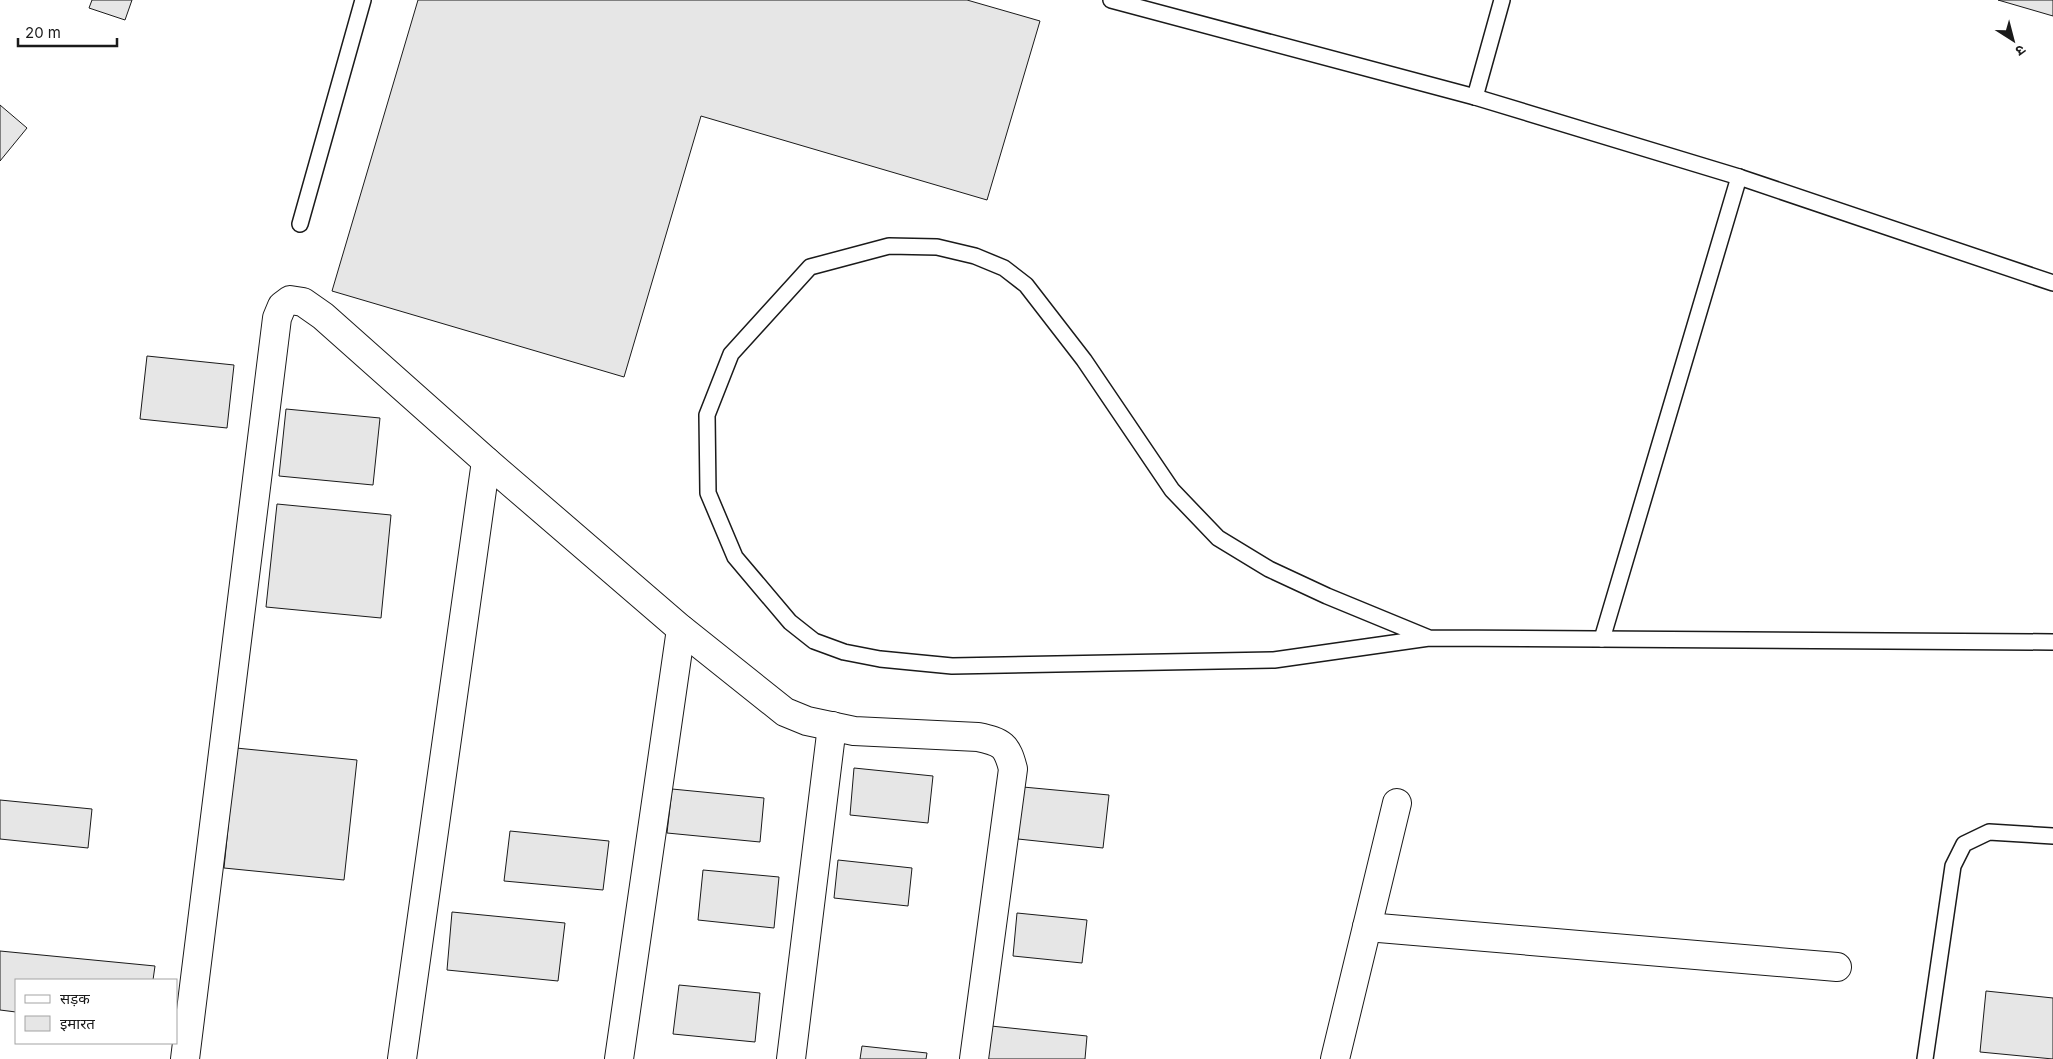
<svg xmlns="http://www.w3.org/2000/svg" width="2053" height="1059" font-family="Inter,'Noto Sans Devanagari',sans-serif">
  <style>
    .building { fill: #e6e6e6; stroke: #1a1a1a }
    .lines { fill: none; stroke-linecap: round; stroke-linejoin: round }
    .service-casing { stroke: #1a1a1a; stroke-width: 18 }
    .minor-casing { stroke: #1a1a1a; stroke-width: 30 }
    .service { stroke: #fff; stroke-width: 15 }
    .minor { stroke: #fff; stroke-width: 28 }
  </style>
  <rect width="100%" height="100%" fill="#fff"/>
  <!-- building -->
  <g class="building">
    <polygon points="92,0 132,0 125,20 89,8"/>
    <polygon points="418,0 967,0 1040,21 987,200 701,116 624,377 332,291"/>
    <polygon points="1998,0 2053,0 2053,16"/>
    <polygon points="0,105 27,128 0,161"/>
    <polygon points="147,356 234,365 227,428 140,419"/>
    <polygon points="286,409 380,418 373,485 279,476"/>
    <polygon points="277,504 391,515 381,618 266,607"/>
    <polygon points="236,748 357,760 344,880 224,868"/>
    <polygon points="854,768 933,776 928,823 850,815"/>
    <polygon points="1023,787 1109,795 1103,848 1018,839"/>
    <polygon points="672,789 764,798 760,842 667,833"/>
    <polygon points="0,800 92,809 88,848 0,839"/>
    <polygon points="510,831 609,841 603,890 504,881"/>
    <polygon points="838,860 912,868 908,906 834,898"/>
    <polygon points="703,870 779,877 774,928 698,920"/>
    <polygon points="452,912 565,923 558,981 447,970"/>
    <polygon points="1017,913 1087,920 1082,963 1013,956"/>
    <polygon points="0,951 155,966 153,980 16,980 16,1012 0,1010"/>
    <polygon points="679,985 760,993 755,1042 673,1034"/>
    <polygon points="1986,991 2053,998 2053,1059 1980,1052"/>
    <polygon points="991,1026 1087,1036 1085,1059 988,1059"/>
    <polygon points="862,1046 927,1053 926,1059 860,1059"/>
  </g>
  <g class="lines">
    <defs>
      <g id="service">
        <polyline points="1111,0 1475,97 1739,177 2053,283"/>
        <polyline points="1475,97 1502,0"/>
        <polyline points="300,224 363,0"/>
        <polyline points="1429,638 1274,660 952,666 880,659 844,652 814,641 790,622 735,557 708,493 707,415 731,354 810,267 889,246 937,247 975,256 1004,268 1026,285 1084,360 1172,490 1218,538 1269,569 1327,596 1429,638 2053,642"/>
        <polyline points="1602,639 1739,177"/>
        <polyline points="1925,1059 1953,866 1964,844 1989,832 2053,836"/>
      </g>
      <g id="minor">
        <polyline points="1367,927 1837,967"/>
        <path d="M185,1059L277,318L282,306L290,300L303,302L323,316L486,461L681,629L785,712L807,721L854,731L978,737C1002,742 1007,745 1013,769L974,1059"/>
        <polyline points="402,1059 486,461"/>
        <polyline points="619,1059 681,629"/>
        <polyline points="791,1059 832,726"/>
        <polyline points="1335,1059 1397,803"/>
      </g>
    </defs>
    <!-- service casing -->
    <use href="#service" class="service-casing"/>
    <!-- minor casing -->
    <use href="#minor" class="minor-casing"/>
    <!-- service -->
    <use href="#service" class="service"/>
    <!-- minor -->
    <use href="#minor" class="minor"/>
  </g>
  <!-- legend -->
  <rect x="15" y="979" width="162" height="65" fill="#ffffff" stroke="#a3a3a3"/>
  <rect x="25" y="995" width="25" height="8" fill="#ffffff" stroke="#a3a3a3"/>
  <text x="60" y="1004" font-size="15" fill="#1a1a1a">सड़क</text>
  <rect x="25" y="1016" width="25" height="15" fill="#e6e6e6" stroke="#a3a3a3"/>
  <text x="60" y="1029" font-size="15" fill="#1a1a1a">इमारत</text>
  <!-- north arrow -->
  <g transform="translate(2013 40) rotate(144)" stroke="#ffffff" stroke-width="4" paint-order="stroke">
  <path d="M0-4L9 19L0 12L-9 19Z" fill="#1a1a1a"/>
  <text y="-8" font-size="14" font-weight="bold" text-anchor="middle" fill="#1a1a1a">उ</text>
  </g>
  <!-- scale -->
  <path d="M18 38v8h99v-8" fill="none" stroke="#1a1a1a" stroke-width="2.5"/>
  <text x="25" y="38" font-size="15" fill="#1a1a1a" stroke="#ffffff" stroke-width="4" paint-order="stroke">20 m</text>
</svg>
